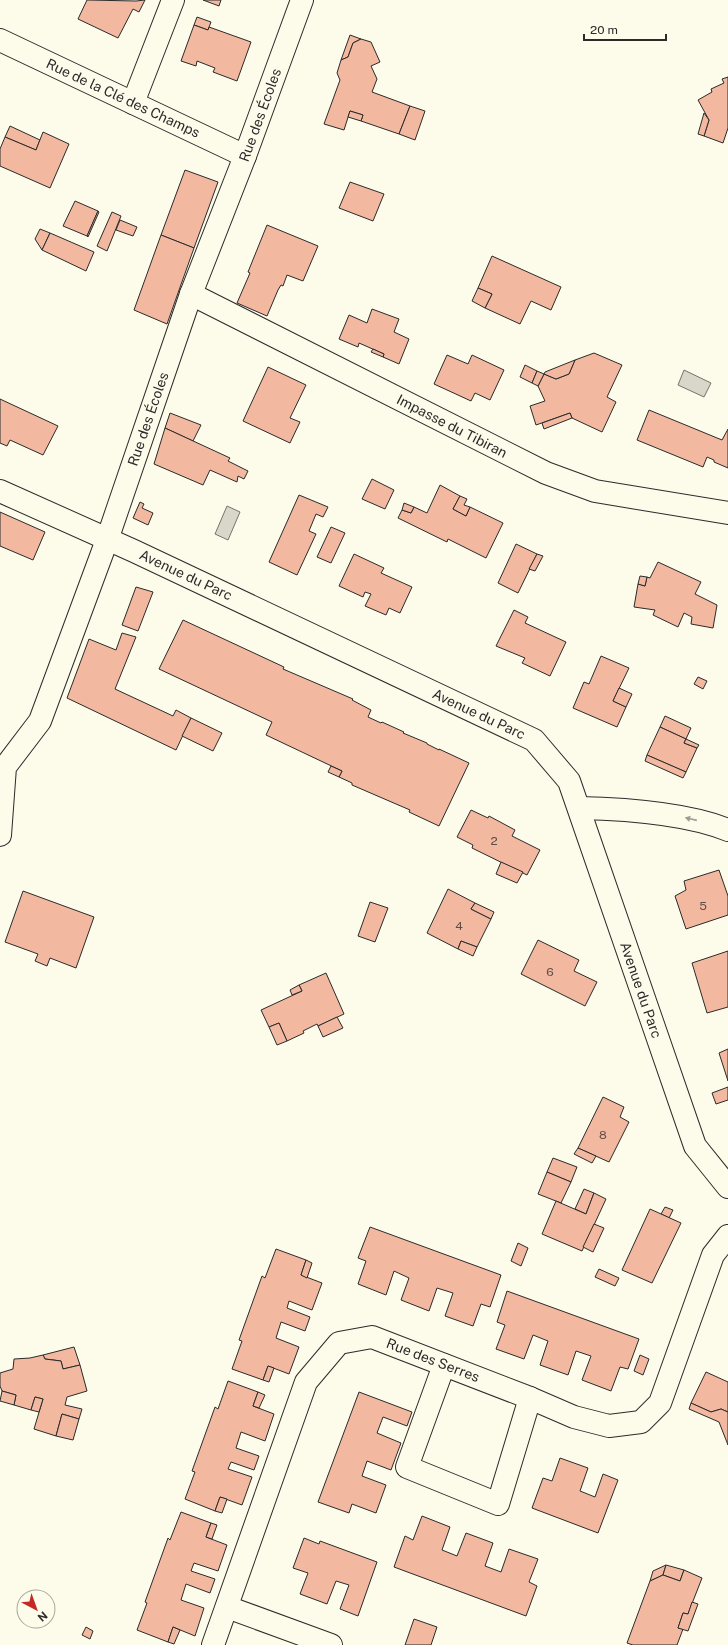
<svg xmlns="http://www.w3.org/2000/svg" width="728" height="1645" font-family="'Public Sans',sans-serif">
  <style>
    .water { fill: #d8d7c9; stroke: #74746e }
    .building { fill: #f2b8a0; stroke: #2b2b2b }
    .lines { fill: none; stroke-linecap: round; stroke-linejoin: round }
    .minor-casing { stroke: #2b2b2b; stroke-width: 24 }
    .minor { stroke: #fdfbea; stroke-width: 22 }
    .oneway { fill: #9e9d94 }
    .labels { text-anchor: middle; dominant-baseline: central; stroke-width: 3; stroke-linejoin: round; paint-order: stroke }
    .number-label { font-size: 12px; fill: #5d4e48 }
    .street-label { font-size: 14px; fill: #2b2b2b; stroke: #fdfbea }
  </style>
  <rect width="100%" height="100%" fill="#fdfbea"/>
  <!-- water -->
  <g class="water">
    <polygon points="684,370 711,383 704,397 678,385"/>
    <polygon points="227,506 240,512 228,540 215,534"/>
  </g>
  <!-- building -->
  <g class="building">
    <polygon points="87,0 136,1 145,0 139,12 133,9 118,38 78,19"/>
    <polygon points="203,0 221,0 219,6"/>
    <polygon points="197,17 211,22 208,30 194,25"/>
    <polygon points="194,25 208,30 209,27 251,42 237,81 213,72 215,68 197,61 196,66 181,61"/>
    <polygon points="350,35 361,39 353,43 348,57 341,60"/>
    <polygon points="361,39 371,42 380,62 371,66 377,79 372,92 410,106 399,134 361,121 363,115 350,111 344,130 324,124 340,80 337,73 341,60 348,57 353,43"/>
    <polygon points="728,77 728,128 723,143 704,136 709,120 698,100 712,92 711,89 724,83 722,79"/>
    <polygon points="410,106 425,111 415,140 399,134"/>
    <polygon points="350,111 363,115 361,121 348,117"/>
    <polygon points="704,113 709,120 704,136 698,134"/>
    <polygon points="10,126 40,140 36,150 5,137"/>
    <polygon points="43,132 69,144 50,188 0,166 0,149 5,137 36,150"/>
    <polygon points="185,170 218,182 194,248 161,235"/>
    <polygon points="350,182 384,194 373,221 339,208"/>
    <polygon points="75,201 98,211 87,236 63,226"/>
    <polygon points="98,211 99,212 88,237 87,236"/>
    <polygon points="112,212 121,216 107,251 97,246"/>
    <polygon points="120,220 137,227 133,236 116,230"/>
    <polygon points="267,225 318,246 303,281 287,275 283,286 281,285 278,290 267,316 237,303 250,273 248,272"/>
    <polygon points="40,229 50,233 42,250 35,239"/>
    <polygon points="50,233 94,252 86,271 42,250"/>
    <polygon points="161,235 194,248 167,324 134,310"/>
    <polygon points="492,256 561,287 551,310 531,301 520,324 485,308 492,294 478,288"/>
    <polygon points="478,288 492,294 485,308 472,301"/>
    <polygon points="372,309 399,319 394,332 409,339 399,364 383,357 384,354 359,343 358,347 339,339 349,315 367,323"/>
    <polygon points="373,349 384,354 383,357 371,352"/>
    <polygon points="594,353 622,365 607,397 616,402 602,432 572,418 570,413 536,425 530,406 545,401 538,386 544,374 556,379 569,374 575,360"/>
    <polygon points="447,355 468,364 472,355 504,370 490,400 475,393 471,401 434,384"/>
    <polygon points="575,360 569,374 556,379 544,374 545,372"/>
    <polygon points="525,365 537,371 532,383 520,377"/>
    <polygon points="268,367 306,385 290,418 300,422 290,443 243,421"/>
    <polygon points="537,371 544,374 538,386 532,383"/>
    <polygon points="0,399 58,426 43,455 10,440 7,446 0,443"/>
    <polygon points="649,410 722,440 728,429 728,468 714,462 714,460 707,457 703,467 637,440"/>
    <polygon points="170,413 201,425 193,441 165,428"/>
    <polygon points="570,413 572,418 544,429 542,423"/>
    <polygon points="165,428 230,458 228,461 248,471 244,479 238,476 237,482 210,470 203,485 154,464"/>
    <polygon points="372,479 394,490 385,509 362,499"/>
    <polygon points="440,485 460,496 453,509 466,516 470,507 503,523 486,558 448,539 447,542 398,518 402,510 411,513 414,507 427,513"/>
    <polygon points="299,495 328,507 323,517 316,514 309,531 316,534 297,575 269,562"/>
    <polygon points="460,496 467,499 464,505 470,507 466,516 453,509"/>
    <polygon points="140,502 144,504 142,508 153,513 148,525 133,518"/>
    <polygon points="404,503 414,507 411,513 402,510"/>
    <polygon points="0,512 45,532 33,560 0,546"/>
    <polygon points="331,527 345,533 331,563 317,557"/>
    <polygon points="516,544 537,554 518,593 498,583"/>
    <polygon points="354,554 384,568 381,573 412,587 400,613 389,608 386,615 365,606 371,594 365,592 363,597 339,586"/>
    <polygon points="537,554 543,556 535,571 529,569"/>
    <polygon points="658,562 701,582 695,594 717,605 713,628 691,624 692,617 684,613 678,627 653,615 655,610 634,607 638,584 645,586 647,577 650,578"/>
    <polygon points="640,576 647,577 645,586 638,584"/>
    <polygon points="136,587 153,592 138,631 122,625"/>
    <polygon points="514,610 528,617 525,623 566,642 550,676 522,663 525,658 496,646"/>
    <polygon points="183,620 284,667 283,669 353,699 352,700 371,710 368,717 381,723 382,722 404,732 403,733 427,743 427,744 439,750 439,749 469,763 439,826 409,812 410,810 352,785 352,783 339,777 342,771 266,735 272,722 159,669"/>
    <polygon points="122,633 136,637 115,689 173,716 176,710 191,718 176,750 67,698 89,639 116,650"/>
    <polygon points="601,656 629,668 613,701 626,707 617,727 573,708 584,682 589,684"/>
    <polygon points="698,677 707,681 703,689 694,684"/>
    <polygon points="619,688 632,694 626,707 613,701"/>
    <polygon points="665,716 691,728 686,739 660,727"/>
    <polygon points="191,718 222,733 213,751 182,736"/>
    <polygon points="660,727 686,739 684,743 697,748 686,772 647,755"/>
    <polygon points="686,739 699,745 697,748 684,743"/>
    <polygon points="647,755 686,772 683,778 645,761"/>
    <polygon points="331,766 342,771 339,777 328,772"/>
    <polygon points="471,810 488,818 489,816 515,830 512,836 540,850 527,875 472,848 473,845 457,837"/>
    <polygon points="501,862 523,872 517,883 496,874"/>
    <polygon points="719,870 728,896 728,915 686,929 675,896 686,890 684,881"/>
    <polygon points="448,889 475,903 471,909 491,919 477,947 461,941 458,949 427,933"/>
    <polygon points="23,891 94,917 76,968 50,958 47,966 35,961 38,954 5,942"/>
    <polygon points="370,902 388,908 375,942 358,936"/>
    <polygon points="475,903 494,912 491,919 471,909"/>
    <polygon points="538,940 579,960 574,971 597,982 585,1006 521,974"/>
    <polygon points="461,941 477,947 473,956 458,949"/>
    <polygon points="728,951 728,1007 707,1013 692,963"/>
    <polygon points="326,973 344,1014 318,1026 317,1024 303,1031 304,1033 287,1041 279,1023 269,1027 261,1010 302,991 299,985"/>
    <polygon points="299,985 302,991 292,995 290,990"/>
    <polygon points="337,1017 343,1028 323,1037 318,1026"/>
    <polygon points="279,1023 287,1041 277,1045 269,1027"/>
    <polygon points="728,1049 728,1081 719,1053"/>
    <polygon points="728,1087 728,1100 716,1104 712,1093"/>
    <polygon points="603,1097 624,1107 620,1117 629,1122 609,1162 578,1148"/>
    <polygon points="578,1148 596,1156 592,1163 574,1154"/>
    <polygon points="553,1158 577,1167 571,1182 547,1172"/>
    <polygon points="547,1172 571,1182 561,1203 538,1194"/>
    <polygon points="584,1189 594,1193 586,1214 575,1209"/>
    <polygon points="594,1193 606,1199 582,1251 542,1234 556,1201 586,1214"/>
    <polygon points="665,1207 673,1210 669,1218 661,1214"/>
    <polygon points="650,1209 681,1223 652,1283 622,1270"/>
    <polygon points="594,1224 604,1228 593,1252 583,1247"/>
    <polygon points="370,1227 501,1275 490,1307 481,1304 473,1326 445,1316 453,1293 437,1288 429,1311 401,1300 409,1278 394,1271 386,1295 358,1284 366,1261 358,1258"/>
    <polygon points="518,1243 528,1248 521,1266 511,1261"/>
    <polygon points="276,1249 306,1260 301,1275 322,1283 312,1310 289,1301 287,1308 310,1317 305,1331 281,1322 276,1338 299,1347 289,1374 268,1366 263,1380 232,1369 242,1341 239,1340 262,1276 265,1278"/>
    <polygon points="306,1260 312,1263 307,1278 301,1275"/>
    <polygon points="599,1269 619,1278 615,1286 595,1277"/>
    <polygon points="507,1291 639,1339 628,1369 620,1367 611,1391 582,1380 591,1356 576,1351 568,1375 540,1365 548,1341 533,1335 524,1359 496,1349 505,1325 497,1322"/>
    <polygon points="74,1347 80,1365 63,1369 61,1361 45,1359 43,1355"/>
    <polygon points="43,1355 45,1359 61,1361 63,1369 80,1365 87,1391 67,1397 65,1405 82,1409 79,1419 62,1414 56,1436 34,1429 43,1399 35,1397 31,1410 14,1405 16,1395 2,1391 0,1386 0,1373 13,1369 14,1359 30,1358"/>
    <polygon points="640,1355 649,1359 643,1375 634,1371"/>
    <polygon points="268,1366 274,1368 269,1382 263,1380"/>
    <polygon points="706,1372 728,1382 728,1412 721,1409 711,1412 691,1403"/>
    <polygon points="228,1381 258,1392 253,1406 274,1414 265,1441 241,1432 236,1448 259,1456 254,1470 231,1462 228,1469 252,1477 242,1505 220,1497 215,1511 185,1499 195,1472 192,1471 215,1407 218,1409"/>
    <polygon points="2,1391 16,1395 14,1405 0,1401"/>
    <polygon points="258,1392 265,1395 259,1408 253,1406"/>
    <polygon points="359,1392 412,1412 407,1426 383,1417 377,1433 401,1443 391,1470 367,1461 362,1476 386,1485 376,1513 352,1504 349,1513 318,1502"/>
    <polygon points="35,1397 43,1399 39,1412 31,1410"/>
    <polygon points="691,1403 711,1412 721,1409 728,1412 728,1445 719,1422 689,1409"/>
    <polygon points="62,1414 79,1419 73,1440 56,1436"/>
    <polygon points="560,1458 588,1468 580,1491 595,1497 603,1474 618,1480 598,1533 532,1508 543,1478 552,1481"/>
    <polygon points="220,1497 227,1499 222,1513 215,1511"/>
    <polygon points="181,1512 211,1523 206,1537 227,1545 218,1571 194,1563 191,1571 215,1579 210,1593 186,1584 181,1600 204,1608 195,1636 173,1627 168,1642 137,1630 147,1603 145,1602 168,1538 170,1540"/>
    <polygon points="422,1516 450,1527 442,1550 457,1556 466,1533 493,1543 485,1566 501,1572 509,1549 538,1559 529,1582 537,1586 526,1616 394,1567 405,1536 413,1540"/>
    <polygon points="211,1523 217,1525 212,1539 206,1537"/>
    <polygon points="304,1538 319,1544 320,1541 377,1562 358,1616 340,1609 349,1585 336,1581 327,1604 300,1594 308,1573 293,1568"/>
    <polygon points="666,1565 663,1575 650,1581 653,1571"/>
    <polygon points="666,1565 684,1570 680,1581 663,1575"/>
    <polygon points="684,1570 702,1578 688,1614 683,1613 678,1628 683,1629 677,1645 633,1645 627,1643 650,1581 663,1575 680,1581"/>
    <polygon points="692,1602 698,1604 688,1631 678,1628 683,1613 688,1614"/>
    <polygon points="414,1619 437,1627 431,1645 405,1645"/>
    <polygon points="86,1627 93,1631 90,1639 82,1635"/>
    <polygon points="173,1627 180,1630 174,1644 168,1642"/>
  </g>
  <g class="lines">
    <defs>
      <g id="minor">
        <polyline points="0,40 245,156"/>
        <polyline points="133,103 173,0"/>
        <polyline points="191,294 546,473 595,491 728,513"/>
        <polyline points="0,491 134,551 534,740 569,781 695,1146 728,1187"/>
        <path d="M579,808C625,809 686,813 728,830"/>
        <polyline points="0,835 5,767 40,721 107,540 191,294 245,156 302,0"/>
        <polyline points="444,1365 407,1467 498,1504 530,1398"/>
        <polyline points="227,1607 331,1645"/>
        <polyline points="213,1645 306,1382 339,1343 372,1337 530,1398 574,1417 609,1426 641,1422 660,1403 713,1255 728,1236"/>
      </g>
    </defs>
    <!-- minor casing -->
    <use href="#minor" class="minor-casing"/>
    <!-- minor -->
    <use href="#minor" class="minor"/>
  </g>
  <!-- one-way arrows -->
  <defs><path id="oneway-solid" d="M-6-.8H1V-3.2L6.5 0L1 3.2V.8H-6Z"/></defs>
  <use class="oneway" href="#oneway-solid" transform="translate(691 819) rotate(-167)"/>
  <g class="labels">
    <!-- number labels -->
    <g class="number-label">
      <text x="494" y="841">2</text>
      <text x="703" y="906">5</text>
      <text x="459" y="926">4</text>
      <text x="550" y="972">6</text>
      <text x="603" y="1135">8</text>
    </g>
    <!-- street labels -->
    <g class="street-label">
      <text transform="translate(123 98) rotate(25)">Rue de la Clé des Champs</text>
      <text transform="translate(260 115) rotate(-70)">Rue des Écoles</text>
      <text transform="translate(148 419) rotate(-71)">Rue des Écoles</text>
      <text transform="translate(452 426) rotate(27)">Impasse du Tibiran</text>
      <text transform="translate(186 575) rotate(25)">Avenue du Parc</text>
      <text transform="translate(479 714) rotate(25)">Avenue du Parc</text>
      <text transform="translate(641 990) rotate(71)">Avenue du Parc</text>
      <text transform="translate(433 1360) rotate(21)">Rue des Serres</text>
    </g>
  </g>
  <!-- north arrow -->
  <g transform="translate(36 1609) rotate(139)"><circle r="19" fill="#fdfbea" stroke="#a9a89e"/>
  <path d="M0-3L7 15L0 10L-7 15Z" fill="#c62828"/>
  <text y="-6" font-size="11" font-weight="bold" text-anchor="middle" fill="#2b2b2b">N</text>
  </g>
  <!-- scale -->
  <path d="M584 34v6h82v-6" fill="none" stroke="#2b2b2b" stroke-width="2"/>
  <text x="590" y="34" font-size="12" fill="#2b2b2b" stroke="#fdfbea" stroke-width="3" paint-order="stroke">20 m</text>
</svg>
